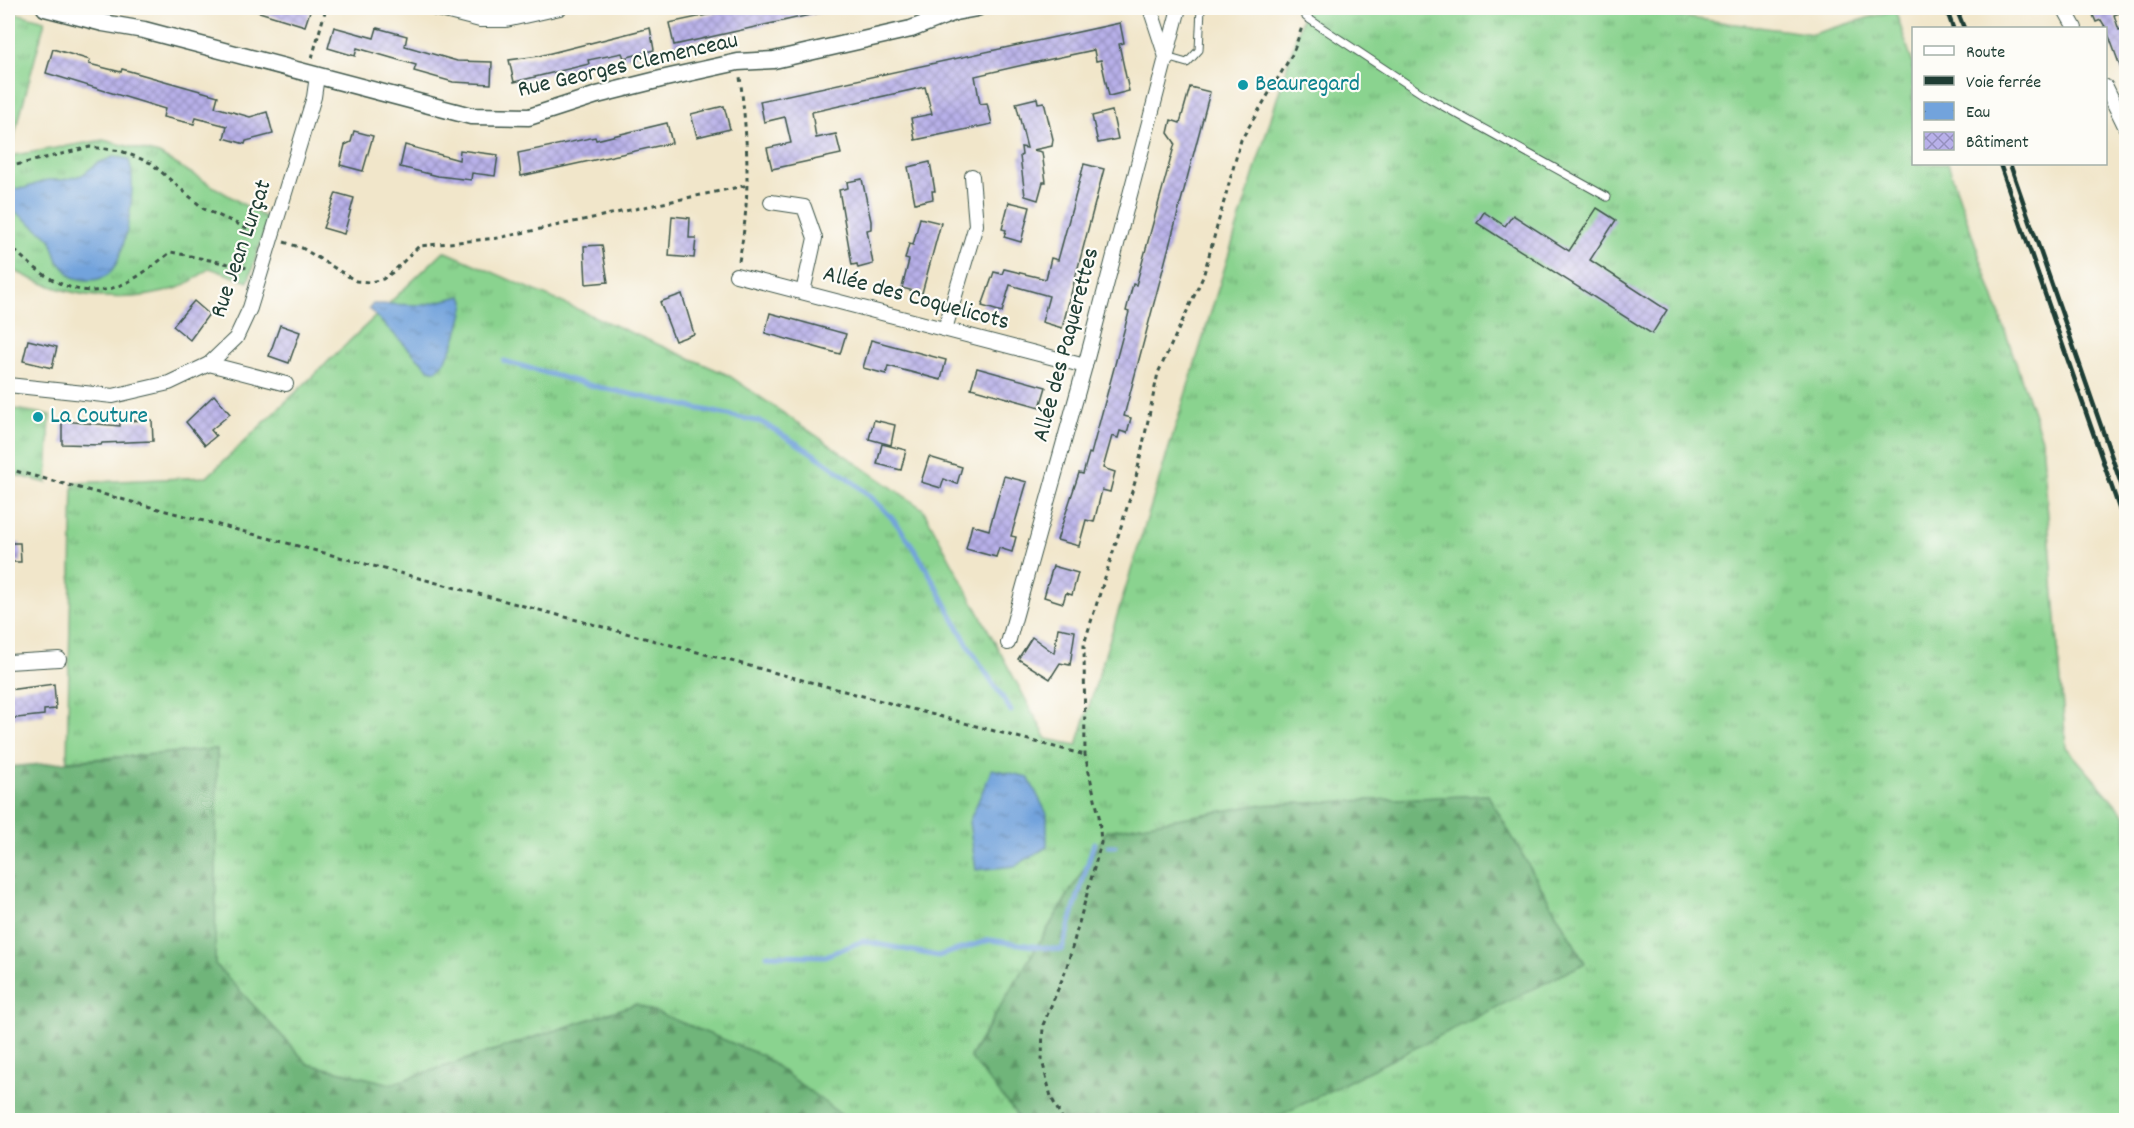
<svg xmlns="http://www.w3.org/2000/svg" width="2134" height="1128" font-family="Dekko,sans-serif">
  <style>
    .grass { fill: url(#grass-tufts); stroke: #548862; stroke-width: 1.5 }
    .forest { fill: url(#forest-firs); stroke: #477957; stroke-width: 1.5 }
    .water { fill: url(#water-ripples); stroke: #487088; stroke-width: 1.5 }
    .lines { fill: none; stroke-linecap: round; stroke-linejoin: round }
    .stream { stroke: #72a3dc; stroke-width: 5 }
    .building { fill: url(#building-cross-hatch) }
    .service-casing { stroke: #3e564a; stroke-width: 9 }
    .minor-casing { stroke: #3e564a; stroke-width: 16 }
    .tertiary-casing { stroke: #3e564a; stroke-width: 19 }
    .path { stroke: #3e564a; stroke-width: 3; stroke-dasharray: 4.5 4.5; stroke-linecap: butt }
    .service { stroke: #fff; stroke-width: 7 }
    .minor { stroke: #fff; stroke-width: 14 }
    .tertiary { stroke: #fff; stroke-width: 16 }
    .rail { stroke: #1f3d34; stroke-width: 4.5 }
    .culture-dot { fill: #0f9aa8; stroke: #fdfcf7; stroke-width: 2 }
    .labels { text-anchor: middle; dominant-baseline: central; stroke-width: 4.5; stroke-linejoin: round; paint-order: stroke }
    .street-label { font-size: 24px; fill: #1f3d34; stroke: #fdfcf7 }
    .culture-label { font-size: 24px; fill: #0d838f; stroke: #fdfcf7; text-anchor: start }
  </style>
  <defs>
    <pattern id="grass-tufts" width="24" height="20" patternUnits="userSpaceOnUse" patternTransform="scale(1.5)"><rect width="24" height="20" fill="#8ad38f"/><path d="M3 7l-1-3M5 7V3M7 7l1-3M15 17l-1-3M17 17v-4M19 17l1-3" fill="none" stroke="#70ac76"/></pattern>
    <pattern id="forest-firs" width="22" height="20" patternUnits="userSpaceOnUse" patternTransform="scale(1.5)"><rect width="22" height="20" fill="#6fb57a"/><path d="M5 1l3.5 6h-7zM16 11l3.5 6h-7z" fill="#5b9465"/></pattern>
    <pattern id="water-ripples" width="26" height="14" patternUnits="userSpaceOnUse" patternTransform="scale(1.5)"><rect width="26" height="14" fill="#72a3dc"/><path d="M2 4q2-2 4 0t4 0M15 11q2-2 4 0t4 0" fill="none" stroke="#5d86b3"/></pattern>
    <pattern id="building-cross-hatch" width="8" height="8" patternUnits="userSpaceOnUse" patternTransform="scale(1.5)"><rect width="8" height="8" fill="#b8b0e9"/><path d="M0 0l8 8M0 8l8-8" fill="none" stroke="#9590be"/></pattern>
  </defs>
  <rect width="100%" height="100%" fill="#fdfcf7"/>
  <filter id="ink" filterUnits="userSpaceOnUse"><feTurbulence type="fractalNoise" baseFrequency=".0167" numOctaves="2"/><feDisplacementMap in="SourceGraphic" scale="12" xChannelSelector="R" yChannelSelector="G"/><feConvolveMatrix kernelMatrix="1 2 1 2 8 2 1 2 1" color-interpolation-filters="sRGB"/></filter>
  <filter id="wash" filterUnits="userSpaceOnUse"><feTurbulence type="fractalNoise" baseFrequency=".008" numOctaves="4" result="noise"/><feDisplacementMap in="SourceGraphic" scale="24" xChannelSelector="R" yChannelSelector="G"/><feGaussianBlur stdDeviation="1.35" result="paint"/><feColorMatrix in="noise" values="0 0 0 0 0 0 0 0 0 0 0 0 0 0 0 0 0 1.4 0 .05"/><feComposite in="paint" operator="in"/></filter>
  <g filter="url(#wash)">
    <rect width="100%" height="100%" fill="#f1e6ca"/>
    <!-- grass -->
    <g class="grass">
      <polygon points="1305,8 1613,8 1813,34 1895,10 1913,64 1914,164 1948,164 2042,439 2066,747 2126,816 2126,1120 1271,1120 1585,963 1488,795 1258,805 1107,831 970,1056 1021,1120 848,1120 761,1055 636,1004 391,1084 308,1064 215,964 217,749 67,761 73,483 207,477 444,251 728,375 923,509 1047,739 1077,745"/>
      <path d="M8,11L45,21L9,156L103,140L159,154L268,219L248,282L210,268C200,275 189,284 178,288C121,307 59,296 8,267Z"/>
      <polygon points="8,396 11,396 8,408 50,415 47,483 8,473"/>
    </g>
    <!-- forest -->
    <g class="forest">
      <polygon points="217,749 215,964 308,1064 391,1084 636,1004 761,1055 848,1120 8,1120 8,767"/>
      <polygon points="1488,795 1585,963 1271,1120 1021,1120 970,1057 1107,831 1258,805"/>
    </g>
    <!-- water -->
    <g class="water">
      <path d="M114,157L128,159C139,178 126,256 111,272C100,283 85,281 72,277L58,261L50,238L8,206V189L25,188L47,180H63L82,175L98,163Z"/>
      <path d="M462,296L465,304C460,325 453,357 436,371L429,369L369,309L373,304L423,305Z"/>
      <polygon points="992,769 1028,777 1047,814 1047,847 1015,866 976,870 969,822"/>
    </g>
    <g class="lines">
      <!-- stream -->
      <g class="stream">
        <path d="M504,361L593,386L761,422C803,446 870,488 899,527C925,561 943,600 964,638C978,663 996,686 1011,711"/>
        <polyline points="1109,846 1115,846"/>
        <polyline points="767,955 825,956 863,941 938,956 990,940 1062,950 1094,843"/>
      </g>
    </g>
    <g id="blocks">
      <!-- building -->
      <g class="building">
        <polygon points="257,8 311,8 305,26 256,11"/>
        <polygon points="740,8 819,8 819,13 674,45 669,23"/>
        <polygon points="2090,8 2127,8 2127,10 2114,15 2119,30 2127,27 2127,85 2106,28 2101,20 2096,22"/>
        <polygon points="1120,23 1124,43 1119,44 1129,91 1109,96 1101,60 1096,61 1094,50 1023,65 975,76 980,104 987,103 992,124 915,140 911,118 932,114 925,87 812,112 816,138 836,134 841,154 772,169 767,148 791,143 785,117 764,122 760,101"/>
        <polygon points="334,27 374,38 377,28 407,36 405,46 457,61 492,62 491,84 453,82 414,71 416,65 357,48 355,56 328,48"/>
        <polygon points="650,28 654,50 624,58 622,53 588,60 589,64 514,82 509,60 539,56"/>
        <polygon points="53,49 90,60 89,64 121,72 122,69 218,96 215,107 250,117 267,112 273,134 246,141 245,144 224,138 227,126 196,118 194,124 163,117 165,109 46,73"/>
        <polygon points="1190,87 1210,92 1124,416 1131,418 1127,433 1120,431 1118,438 1112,436 1103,468 1115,472 1110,492 1102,490 1094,522 1086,520 1079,546 1057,540 1079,473 1083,474 1089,453 1091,454 1129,312 1126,311 1133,284 1136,285 1175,143 1168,133 1171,120 1180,123"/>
        <polygon points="1037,98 1038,103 1044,102 1053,139 1052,146 1033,150 1042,152 1046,182 1043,182 1038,200 1025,196 1020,156 1022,155 1021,147 1027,148 1016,103"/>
        <polygon points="724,106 730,129 697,137 691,114"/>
        <polygon points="1112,111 1118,139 1098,143 1092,116"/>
        <polygon points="667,123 672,143 521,176 518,153 595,137 596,140"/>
        <polygon points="354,131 373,136 363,171 340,165 345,145 351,142"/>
        <polygon points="405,145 459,160 460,150 498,155 495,176 472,173 471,180 438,176 400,167"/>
        <polygon points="930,162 935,191 932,191 933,199 915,203 908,167"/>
        <polygon points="1084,164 1104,169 1062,328 1042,322 1049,296 1010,285 1002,312 982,306 994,272 1002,274 1004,269 1046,279 1051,258 1058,260"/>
        <polygon points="862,179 871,221 871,229 867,230 873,264 858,268 857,264 852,265 839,190 848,188 847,182"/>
        <polygon points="336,193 354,198 344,234 323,228"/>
        <polygon points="1009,202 1030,207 1021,242 1004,237 1006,230 1002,229"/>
        <polygon points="1597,208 1616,220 1590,260 1667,310 1652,334 1477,223 1484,212 1505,226 1513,215 1569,251"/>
        <polygon points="672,216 690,218 689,238 696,238 694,258 669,256"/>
        <polygon points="920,218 941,223 922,293 902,288 909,260 905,259 909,244 913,245"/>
        <polygon points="602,245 608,282 586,284 584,246"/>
        <polygon points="682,294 694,334 675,341 660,302"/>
        <polygon points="194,301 209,314 190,340 173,326"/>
        <polygon points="770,313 846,334 840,354 765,333"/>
        <polygon points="280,325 300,332 289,363 269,356"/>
        <polygon points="28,340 57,347 52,368 23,361"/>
        <polygon points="871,340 946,360 941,380 888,366 886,374 863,368"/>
        <polygon points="977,368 1046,387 1040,407 971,388"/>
        <polygon points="214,395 230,414 211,430 216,436 205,445 186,422"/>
        <polygon points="152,420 153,441 102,443 101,445 62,444 62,421 120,426 120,421"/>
        <polygon points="874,420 895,425 891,445 869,439"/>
        <polygon points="882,444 906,450 901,470 877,464"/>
        <polygon points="929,457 962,467 957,484 944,479 941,488 921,482"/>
        <polygon points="1004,476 1027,482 1011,536 1016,537 1012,552 999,548 996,557 966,549 972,525 989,530"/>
        <polygon points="8,543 20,543 21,562 8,562"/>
        <polygon points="1053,566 1078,573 1072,595 1066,593 1063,603 1044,597"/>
        <polygon points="1058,628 1075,631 1070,665 1060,663 1050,679 1018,659 1032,637 1054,653"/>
        <polygon points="54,684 56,709 44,710 44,715 8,719 8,690"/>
      </g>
    </g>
  </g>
  <g filter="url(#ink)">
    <use href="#blocks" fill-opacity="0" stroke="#3e564a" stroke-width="1.5"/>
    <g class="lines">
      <defs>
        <g id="service">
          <polyline points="1309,8 1306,17 1430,99 1607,197"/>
          <polyline points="1166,57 1187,63 1199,50 1201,8"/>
        </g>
        <g id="minor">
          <polyline points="433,8 480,20 506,20 560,8"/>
          <polyline points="1150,8 1166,57"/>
          <polyline points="2064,8 2075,28"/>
          <polyline points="2106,87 2126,128"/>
          <polyline points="771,202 804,207 815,238 803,292"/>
          <polyline points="736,275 1085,366"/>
          <polyline points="945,329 976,225 972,176"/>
          <polyline points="209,364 286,384"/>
          <polyline points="8,385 113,396 169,383 209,364 236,338 250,308 314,97 317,76"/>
          <polyline points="1008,643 1085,366 1179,8"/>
          <polyline points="8,662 59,659"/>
        </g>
        <polyline id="tertiary" points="45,8 103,23 144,30 471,116 529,117 597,95 661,79 738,62 774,60 911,29 955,12 977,8"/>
      </defs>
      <!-- service casing -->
      <use href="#service" class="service-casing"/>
      <!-- minor casing -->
      <use href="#minor" class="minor-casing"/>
      <!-- tertiary casing -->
      <use href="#tertiary" class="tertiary-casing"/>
      <!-- path -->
      <g class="path">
        <polyline points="312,58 326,8"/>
        <polyline points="8,167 90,147 121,151 151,163 204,209 258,233"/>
        <polyline points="284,242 302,248 356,281 370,282 383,279 393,272 419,246 498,238 748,185"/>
        <path d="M8,244C39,274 75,304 121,285C139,278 156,263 171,252L248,268"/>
        <path d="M739,261C751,199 748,140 740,77"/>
        <polyline points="8,469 1085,755"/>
        <polyline points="1063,1120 1051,1097 1042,1060 1043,1025 1066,970 1101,843 1099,816 1085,755 1084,644 1135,482 1158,373 1203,277 1241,140 1293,53 1302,27"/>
      </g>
      <!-- service -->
      <use href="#service" class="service"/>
      <!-- minor -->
      <use href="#minor" class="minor"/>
      <!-- tertiary -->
      <use href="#tertiary" class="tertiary"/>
      <!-- rail -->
      <g class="rail">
        <polyline points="1946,8 1953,28"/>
        <polyline points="1956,8 1964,28"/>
        <polyline points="2000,164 2126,528"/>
        <polyline points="2010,164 2126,498"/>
      </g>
    </g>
  </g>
  <!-- markers -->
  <g class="culture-dot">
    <circle cx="1243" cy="85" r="6"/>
    <circle cx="38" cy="417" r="6"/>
  </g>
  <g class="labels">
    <!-- street labels -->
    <g class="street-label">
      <text transform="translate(628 66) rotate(-13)">Rue Georges Clemenceau</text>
      <text transform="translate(242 249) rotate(-71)">Rue Jean Lurçat</text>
      <text transform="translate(916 299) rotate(15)">Allée des Coquelicots</text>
      <text transform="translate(1067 345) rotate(-75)">Allée des Paquerettes</text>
    </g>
    <!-- culture labels -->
    <g class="culture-label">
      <text x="1255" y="85">Beauregard</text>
      <text x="50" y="417">La Couture</text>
    </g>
  </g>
  <!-- margin -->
  <rect width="2134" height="1128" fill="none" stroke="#fdfcf7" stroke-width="30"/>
  <!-- legend -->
  <rect x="1912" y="27" width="195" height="138" fill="#fdfcf7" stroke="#a4b0a9" stroke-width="1.5"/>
  <rect x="1924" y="46" width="30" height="9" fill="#ffffff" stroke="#a4b0a9" stroke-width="1.5"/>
  <text x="1966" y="57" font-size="18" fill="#1f3d34">Route</text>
  <rect x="1924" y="76" width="30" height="9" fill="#1f3d34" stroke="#a4b0a9" stroke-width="1.5"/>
  <text x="1966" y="87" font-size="18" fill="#1f3d34">Voie ferrée</text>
  <rect x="1924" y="102" width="30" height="18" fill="url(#water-ripples)" stroke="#a4b0a9" stroke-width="1.5"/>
  <text x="1966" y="117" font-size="18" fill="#1f3d34">Eau</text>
  <rect x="1924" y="132" width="30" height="18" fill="url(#building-cross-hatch)" stroke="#a4b0a9" stroke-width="1.5"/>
  <text x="1966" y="147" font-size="18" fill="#1f3d34">Bâtiment</text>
</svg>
